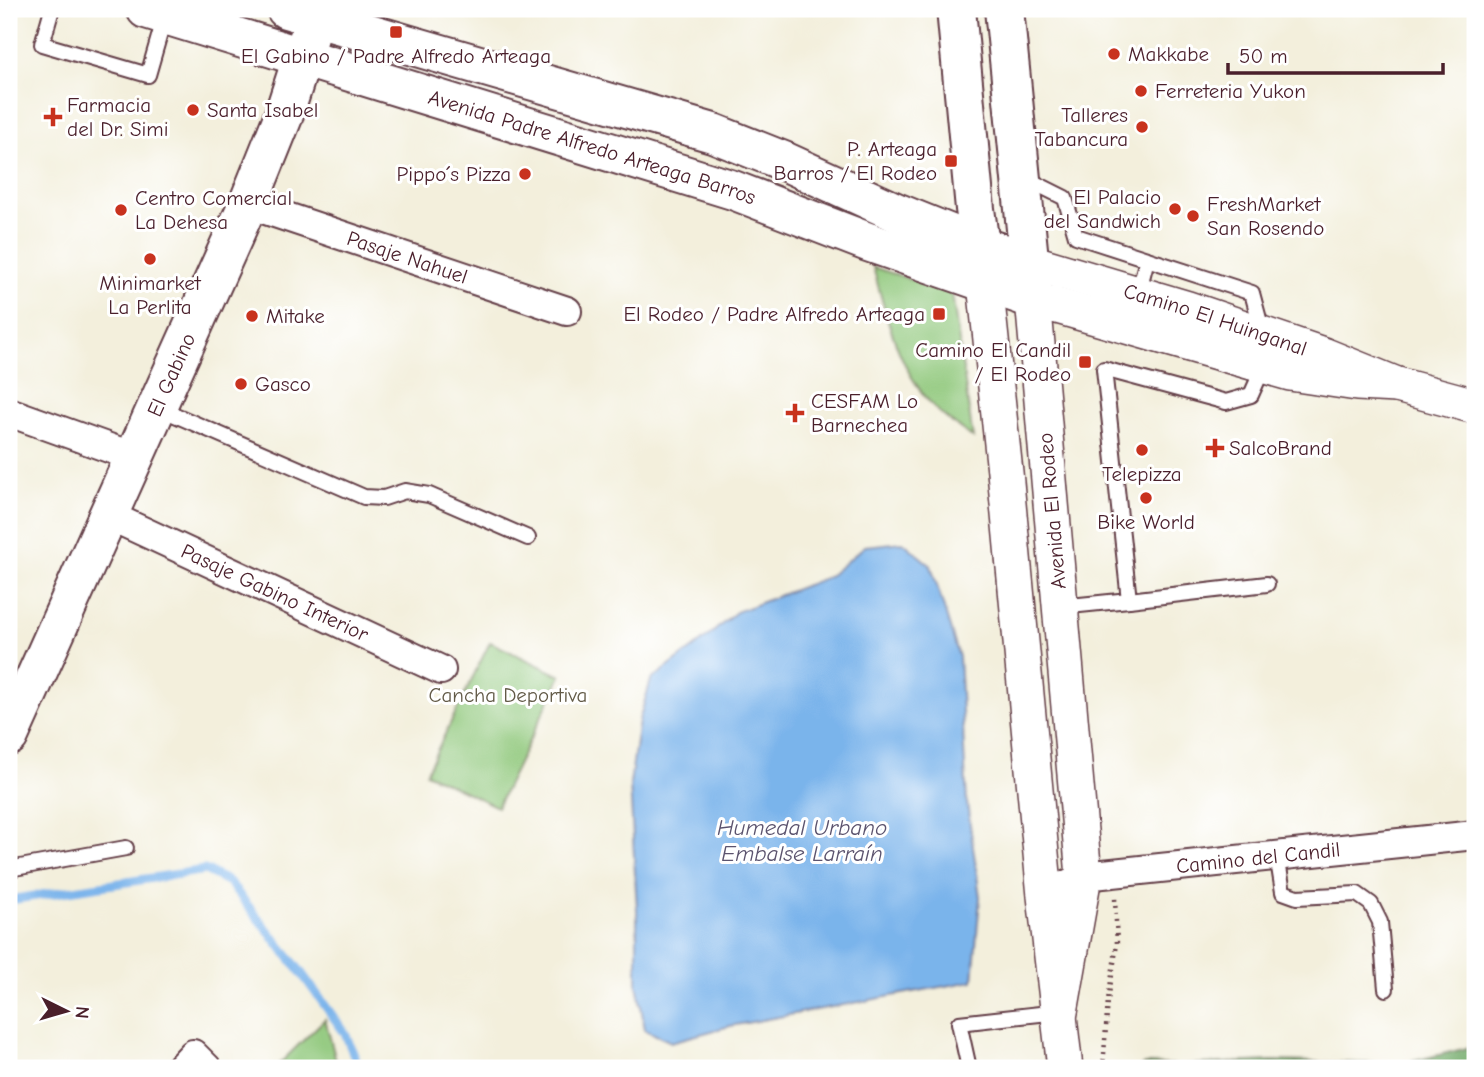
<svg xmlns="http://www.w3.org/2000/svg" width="1484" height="1077" font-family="'Comic Neue',sans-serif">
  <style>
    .green { fill: #90c87c; stroke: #6d7454; stroke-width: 2 }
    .forest { fill: #74ac6c; stroke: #5f664c; stroke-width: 2 }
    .water { fill: #7ab4eb; stroke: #626a8b; stroke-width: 2 }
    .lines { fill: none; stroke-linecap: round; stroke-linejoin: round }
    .stream { stroke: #7ab4eb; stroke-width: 9 }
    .service-casing { stroke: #633e46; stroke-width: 18 }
    .minor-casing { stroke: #633e46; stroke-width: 32 }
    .tertiary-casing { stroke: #633e46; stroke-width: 38 }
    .secondary-casing { stroke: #633e46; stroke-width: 42 }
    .path { stroke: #633e46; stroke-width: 4.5; stroke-dasharray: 2 5; stroke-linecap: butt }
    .service { stroke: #fff; stroke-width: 14 }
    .minor { stroke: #fff; stroke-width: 28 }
    .tertiary { stroke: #fff; stroke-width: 35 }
    .secondary { stroke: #fff; stroke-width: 38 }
    .poi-dot { fill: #c8321e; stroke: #fff; stroke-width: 2.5 }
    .labels { text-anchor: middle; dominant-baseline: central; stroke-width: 6; stroke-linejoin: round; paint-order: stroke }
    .poi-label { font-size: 21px; fill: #4a1f2b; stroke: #fff; text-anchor: start }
    .street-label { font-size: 21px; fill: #4a1f2b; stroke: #fff }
    .park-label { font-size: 21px; fill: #625a47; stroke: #fff }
    .water-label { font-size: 23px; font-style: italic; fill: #5b536e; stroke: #fff }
  </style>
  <rect width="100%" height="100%" fill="#fff"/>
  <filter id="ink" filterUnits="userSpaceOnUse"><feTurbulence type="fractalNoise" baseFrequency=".0143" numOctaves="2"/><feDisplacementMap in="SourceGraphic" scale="14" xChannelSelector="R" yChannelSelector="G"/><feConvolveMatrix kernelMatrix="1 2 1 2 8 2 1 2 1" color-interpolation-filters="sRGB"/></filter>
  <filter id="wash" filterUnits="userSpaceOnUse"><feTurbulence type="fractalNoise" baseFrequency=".00686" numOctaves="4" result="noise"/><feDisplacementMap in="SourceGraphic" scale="28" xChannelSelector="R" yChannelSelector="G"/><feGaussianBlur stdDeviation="1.57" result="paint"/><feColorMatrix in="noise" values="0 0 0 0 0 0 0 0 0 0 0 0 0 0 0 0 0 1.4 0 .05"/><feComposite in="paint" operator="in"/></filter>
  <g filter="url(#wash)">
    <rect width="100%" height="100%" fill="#f3efdc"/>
    <!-- green -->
    <g class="green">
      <path d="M873,267L952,293L973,438C962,429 948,421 938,411C898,372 887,318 873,267Z"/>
      <polygon points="490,642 561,676 497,807 426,773"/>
      <polygon points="325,1019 338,1068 275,1068"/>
    </g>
    <!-- forest -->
    <polygon class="forest" points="1475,1046 1475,1068 1140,1068 1144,1064 1179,1065 1271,1061 1402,1064"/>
    <!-- water -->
    <polygon class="water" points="903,542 931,566 959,657 967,803 980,897 973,981 730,1026 671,1042 645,1030 637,983 637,910 630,784 639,720 651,680 705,639 736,612 828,577 865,546"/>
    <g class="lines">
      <!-- stream -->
      <polyline class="stream" points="9,900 205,870 229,882 297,967 345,1033 359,1068"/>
    </g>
  </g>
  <g filter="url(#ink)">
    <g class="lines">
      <defs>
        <g id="service">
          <polyline points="52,9 42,44 148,75 165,16"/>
          <polyline points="1025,178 1065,198 1076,236 1252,293 1262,330"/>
          <polyline points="1138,294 1147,259"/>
          <polyline points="159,408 364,497 384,498 405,491 429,495 528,538"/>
          <polyline points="1129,600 1267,584"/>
          <polyline points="1060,607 1129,600 1104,369 1226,402 1251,395 1264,366"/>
          <polyline points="1277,855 1283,892 1297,897 1357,894 1371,904 1380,922 1386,989"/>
          <polyline points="9,869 126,848"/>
          <polyline points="969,1068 959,1023 1058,1012"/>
        </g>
        <g id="minor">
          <path id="s1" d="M248,204L567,311"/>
          <polyline points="9,412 134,457"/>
          <path id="s2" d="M108,515L441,670"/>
          <path id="s3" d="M1045,896L1084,876L1475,835"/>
          <polyline points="180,1068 193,1054 207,1068"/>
        </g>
        <g id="tertiary">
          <path id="s4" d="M1030,262L1188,309L1323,355L1397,385L1475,406"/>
          <polyline points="985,283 1005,472 1045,896 1065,1068"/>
          <polyline points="1060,1012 1084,876 1033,299 1290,373 1357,383 1397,385"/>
        </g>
        <g id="secondary">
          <path id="s5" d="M146,9L733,190L868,242L1033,299L1004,9"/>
          <polyline points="286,9 713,133 786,162 898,213 980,246 1030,262"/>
          <polyline points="956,9 975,209 983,268"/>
          <path id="s6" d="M9,736L248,204L283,117L318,9"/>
        </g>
      </defs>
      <!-- service casing -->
      <use href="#service" class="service-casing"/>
      <!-- minor casing -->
      <use href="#minor" class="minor-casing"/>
      <!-- tertiary casing -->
      <use href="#tertiary" class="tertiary-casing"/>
      <!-- secondary casing -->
      <use href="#secondary" class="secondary-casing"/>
      <!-- path -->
      <polyline class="path" points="1103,1068 1108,1000 1117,944 1115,898"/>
      <!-- service -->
      <use href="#service" class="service"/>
      <!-- minor -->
      <use href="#minor" class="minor"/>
      <!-- tertiary -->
      <use href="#tertiary" class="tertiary"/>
      <!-- secondary -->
      <use href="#secondary" class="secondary"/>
    </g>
  </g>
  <!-- markers -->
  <g class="poi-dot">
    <rect x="389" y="25" width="14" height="14" rx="3.5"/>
    <circle cx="1114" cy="54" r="7"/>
    <circle cx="1141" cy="91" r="7"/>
    <circle cx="193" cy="110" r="7"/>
    <path d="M49.5 106.5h7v7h7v7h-7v7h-7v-7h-7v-7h7z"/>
    <circle cx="1142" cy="127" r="7"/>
    <rect x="944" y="154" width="14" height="14" rx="3.5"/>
    <circle cx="525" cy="174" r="7"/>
    <circle cx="1175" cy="209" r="7"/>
    <circle cx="121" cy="210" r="7"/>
    <circle cx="1193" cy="216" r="7"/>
    <circle cx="150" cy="259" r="7"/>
    <rect x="932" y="307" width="14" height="14" rx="3.5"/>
    <circle cx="252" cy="316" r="7"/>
    <rect x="1078" y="355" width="14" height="14" rx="3.5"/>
    <circle cx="241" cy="384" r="7"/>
    <path d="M791.5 402.5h7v7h7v7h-7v7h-7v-7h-7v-7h7z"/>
    <path d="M1211.5 437.5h7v7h7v7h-7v7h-7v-7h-7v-7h7z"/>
    <circle cx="1142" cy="450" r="7"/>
    <circle cx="1146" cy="498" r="7"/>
  </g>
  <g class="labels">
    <!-- poi labels -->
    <g class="poi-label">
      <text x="1128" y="54">Makkabe</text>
      <text x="396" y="56" text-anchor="middle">El Gabino / Padre Alfredo Arteaga</text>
      <text x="1155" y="91">Ferreteria Yukon</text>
      <text x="67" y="105">Farmacia<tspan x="67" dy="24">del Dr. Simi</tspan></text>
      <text x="207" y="110">Santa Isabel</text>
      <text x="1128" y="115" text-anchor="end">Talleres<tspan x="1128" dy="24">Tabancura</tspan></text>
      <text x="937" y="149" text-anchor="end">P. Arteaga<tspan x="937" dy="24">Barros / El Rodeo</tspan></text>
      <text x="511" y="174" text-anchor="end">Pippo´s Pizza</text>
      <text x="1161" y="197" text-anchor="end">El Palacio<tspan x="1161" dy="24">del Sandwich</tspan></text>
      <text x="135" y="198">Centro Comercial<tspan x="135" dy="24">La Dehesa</tspan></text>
      <text x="1207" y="204">FreshMarket<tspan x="1207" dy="24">San Rosendo</tspan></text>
      <text x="150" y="283" text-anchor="middle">Minimarket<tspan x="150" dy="24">La Perlita</tspan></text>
      <text x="925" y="314" text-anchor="end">El Rodeo / Padre Alfredo Arteaga</text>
      <text x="266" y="316">Mitake</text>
      <text x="1071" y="350" text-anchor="end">Camino El Candil<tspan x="1071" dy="24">/ El Rodeo</tspan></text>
      <text x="255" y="384">Gasco</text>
      <text x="811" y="401">CESFAM Lo<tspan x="811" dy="24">Barnechea</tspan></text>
      <text x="1229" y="448">SalcoBrand</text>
      <text x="1142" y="474" text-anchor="middle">Telepizza</text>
      <text x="1146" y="522" text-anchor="middle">Bike World</text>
    </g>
    <!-- street labels -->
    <g class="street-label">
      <text stroke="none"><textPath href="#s5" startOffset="467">Avenida Padre Alfredo Arteaga Barros</textPath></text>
      <text stroke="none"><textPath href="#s1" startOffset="168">Pasaje Nahuel</textPath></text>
      <text stroke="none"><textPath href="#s4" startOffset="194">Camino El Huinganal</textPath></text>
      <text stroke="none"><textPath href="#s6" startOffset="396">El Gabino</textPath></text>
      <text transform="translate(1052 511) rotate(-95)">Avenida El Rodeo</text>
      <text stroke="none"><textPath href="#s2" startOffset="184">Pasaje Gabino Interior</textPath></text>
      <text stroke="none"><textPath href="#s3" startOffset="219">Camino del Candil</textPath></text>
    </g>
    <!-- park labels -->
    <g class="park-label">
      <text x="508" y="695">Cancha Deportiva</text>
    </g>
    <!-- water labels -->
    <g class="water-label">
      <text x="802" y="827">Humedal Urbano<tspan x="802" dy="26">Embalse Larraín</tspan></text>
    </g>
  </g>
  <!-- margin -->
  <rect width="1484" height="1077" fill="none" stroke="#fff" stroke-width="35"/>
  <!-- north arrow -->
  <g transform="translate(66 1011) rotate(95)" stroke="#ffffff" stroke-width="5" paint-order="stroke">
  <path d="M0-5L12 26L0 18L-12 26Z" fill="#4a1f2b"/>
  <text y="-10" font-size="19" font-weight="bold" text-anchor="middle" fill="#4a1f2b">N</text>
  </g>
  <!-- scale -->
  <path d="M1228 63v10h215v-10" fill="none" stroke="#4a1f2b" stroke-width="3.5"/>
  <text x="1239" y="63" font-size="21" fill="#4a1f2b" stroke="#ffffff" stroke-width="5" paint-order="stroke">50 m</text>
</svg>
